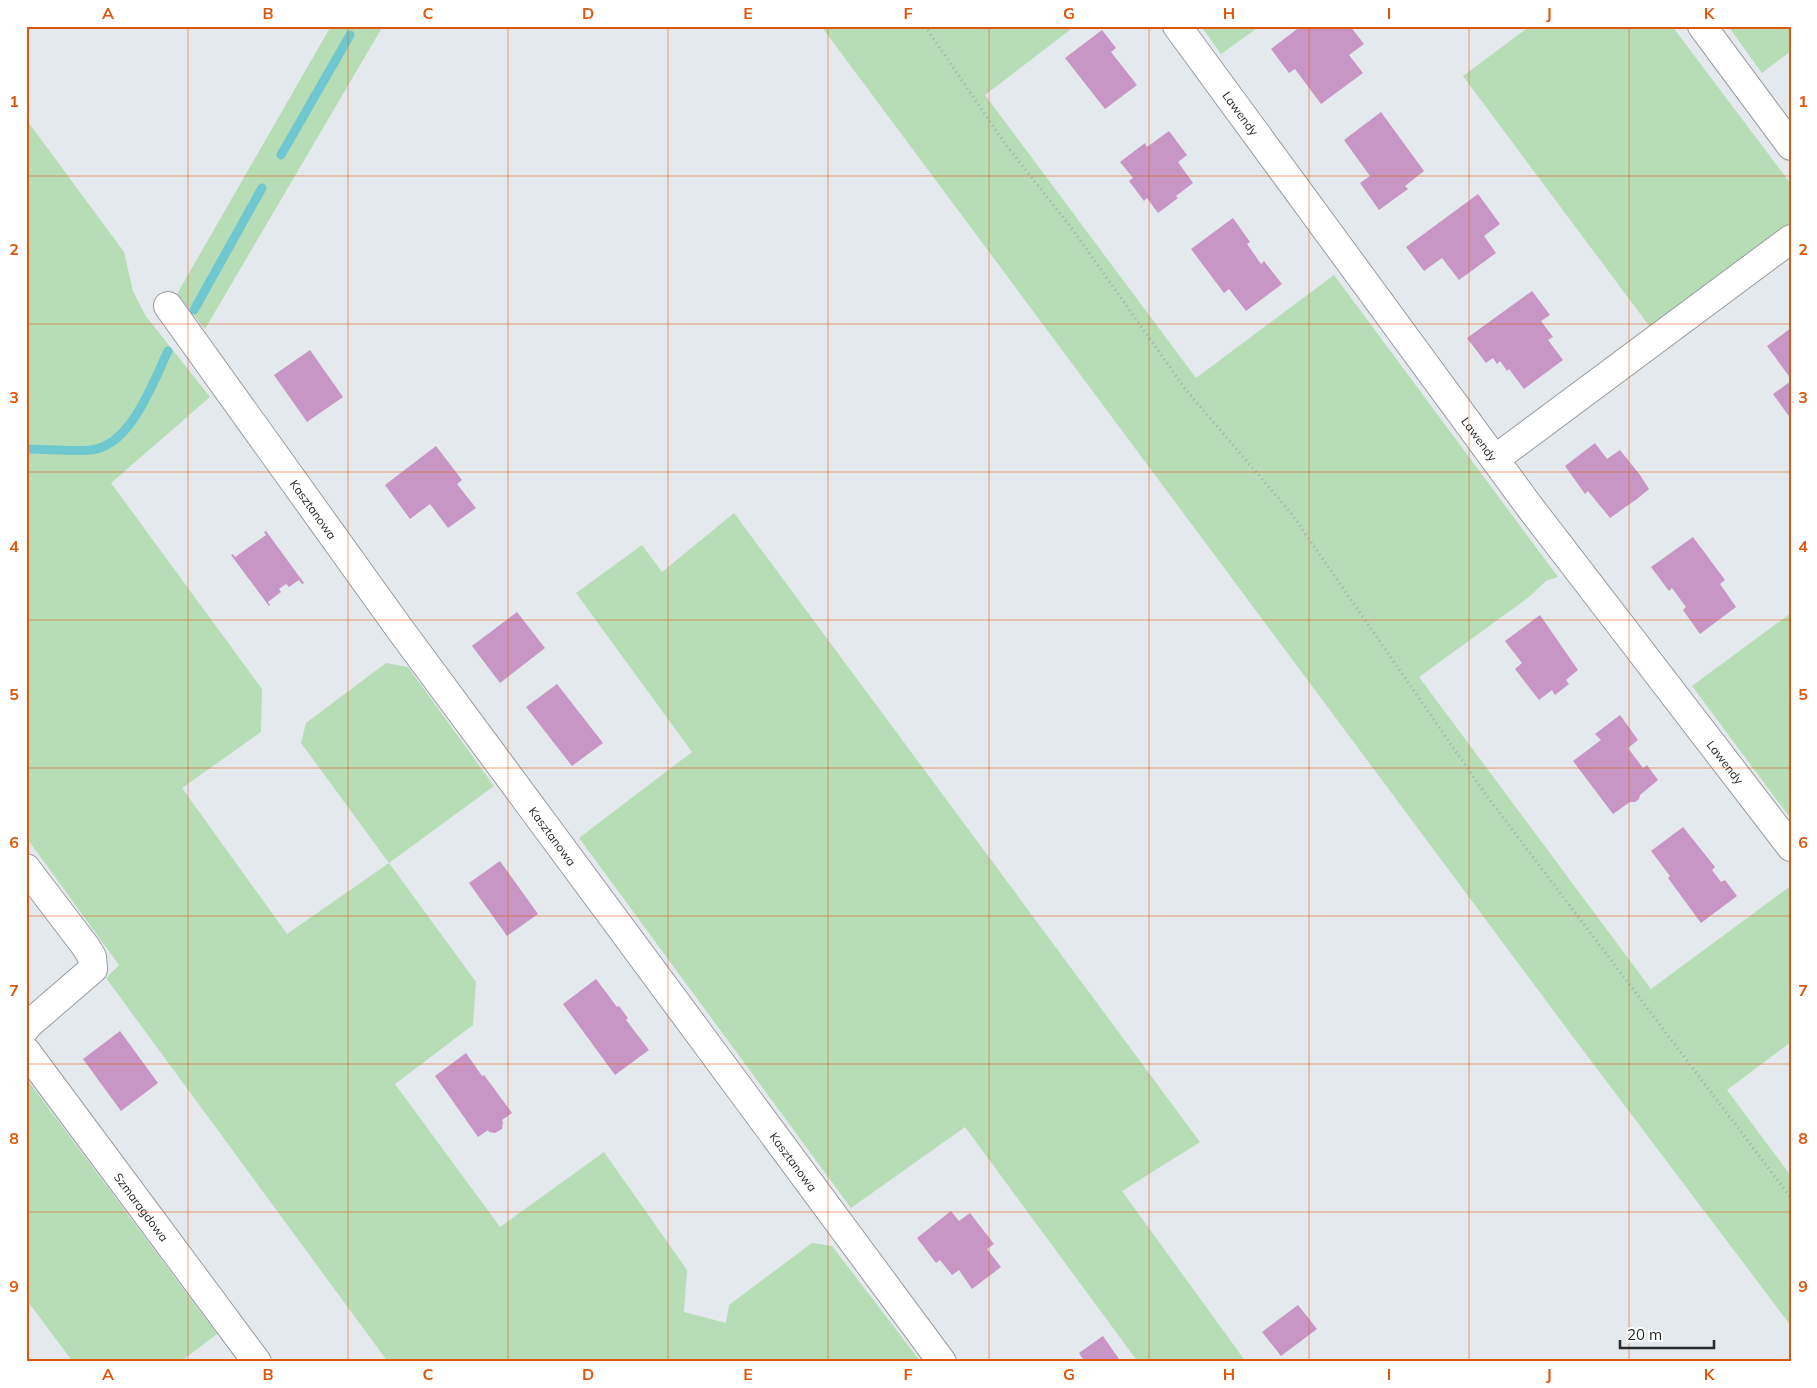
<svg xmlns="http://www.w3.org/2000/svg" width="1817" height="1388" font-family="Mulish,sans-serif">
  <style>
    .green { fill: #b6ddb6 }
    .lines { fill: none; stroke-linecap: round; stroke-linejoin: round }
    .stream { stroke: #6fc8cf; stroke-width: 9 }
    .building { fill: #c796c5 }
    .minor-casing { stroke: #989ca0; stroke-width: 30 }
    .path { stroke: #a6aaad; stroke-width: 3; stroke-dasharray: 1 4; stroke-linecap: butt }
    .minor { stroke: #fff; stroke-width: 28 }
    .grid { fill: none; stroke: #de570e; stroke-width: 1; stroke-opacity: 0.55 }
    .labels { text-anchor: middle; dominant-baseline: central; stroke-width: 5; stroke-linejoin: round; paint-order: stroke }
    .street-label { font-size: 12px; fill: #27292a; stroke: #fff }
    .neatline { fill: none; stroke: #de570e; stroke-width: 2 }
    .grid-label { font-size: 16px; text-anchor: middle; font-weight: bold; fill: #de570e }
  </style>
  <rect width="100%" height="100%" fill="#e4e9ed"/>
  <!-- green -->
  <g class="green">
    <polygon points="331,26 383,26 205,329 177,294"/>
    <polygon points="821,26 1075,26 985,95 1196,378 1334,275 1558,577 1546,581 1529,597 1419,677 1651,989 1789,887 1791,890 1791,1042 1727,1090 1791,1176 1791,1326 1576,1041"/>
    <polygon points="1201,26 1260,26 1221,54"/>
    <polygon points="1530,26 1672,26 1791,184 1791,222 1650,327 1463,76"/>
    <polygon points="1728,26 1791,26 1791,51 1762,73"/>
    <polygon points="26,119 124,252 133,291 145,315 210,397 111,483 262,689 261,732 182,788 287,934 389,863 301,743 306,723 386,663 408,667 494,786 389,863 476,982 473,1025 395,1084 500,1227 604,1152 687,1270 684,1312 726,1323 729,1305 812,1243 832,1246 921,1362 388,1362 106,978 119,965 26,837"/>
    <polygon points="734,513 1200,1142 1122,1191 1246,1362 1138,1362 965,1127 851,1208 579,838 692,752 576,593 642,545 662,572"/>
    <polygon points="1791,613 1791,819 1692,686"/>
    <polygon points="26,1078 217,1334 180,1362 73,1362 26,1299"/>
  </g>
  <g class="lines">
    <!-- stream -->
    <g class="stream">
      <polyline points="281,155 350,35"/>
      <polyline points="194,310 262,188"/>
      <path d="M26,449C48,449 70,452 91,450C131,446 153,382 168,351"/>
    </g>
  </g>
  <!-- building -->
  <g class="building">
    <polygon points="1301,26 1350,26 1364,44 1349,55 1363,73 1321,104 1295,69 1289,73 1271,49"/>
    <polygon points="1102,30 1116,48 1111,52 1137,85 1105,109 1065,58"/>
    <polygon points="1381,112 1424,171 1405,186 1408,189 1379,210 1360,183 1370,176 1344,140"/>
    <polygon points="1169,131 1187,155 1178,162 1193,183 1176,196 1178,198 1158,213 1147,198 1144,201 1129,181 1133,178 1120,162 1145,143 1147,147"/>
    <polygon points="1478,194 1500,224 1484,236 1496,253 1459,280 1442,258 1424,271 1406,247"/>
    <polygon points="1233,218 1250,242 1247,244 1261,264 1264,261 1282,284 1246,311 1229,289 1224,293 1191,249"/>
    <polygon points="1532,291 1550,315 1541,321 1553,337 1548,340 1563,360 1524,389 1509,369 1507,371 1500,361 1497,364 1493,358 1486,363 1467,338"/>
    <polygon points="1791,328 1791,379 1767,346"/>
    <polygon points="310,350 343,397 307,422 274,375"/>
    <polygon points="1791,381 1791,419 1773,394"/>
    <polygon points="1595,443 1607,459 1620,450 1640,475 1649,489 1637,499 1610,518 1588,491 1585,494 1565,466"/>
    <polygon points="436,446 462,480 457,484 476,508 448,528 430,504 410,519 385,485"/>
    <polygon points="266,531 304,583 302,584 299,580 289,587 286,584 279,589 281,592 268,602 270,605 269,606 231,555 233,554 235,557 266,535 264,532"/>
    <polygon points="1693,537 1725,580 1720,584 1736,607 1700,634 1683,610 1686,607 1672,588 1669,591 1651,567"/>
    <polygon points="517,612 545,648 500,683 472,646"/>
    <polygon points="1540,615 1578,670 1566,680 1569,684 1555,695 1552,690 1539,700 1515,669 1522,663 1505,641"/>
    <polygon points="557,684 603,743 572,766 526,707"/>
    <polygon points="1620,715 1638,740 1628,748 1643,768 1647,765 1658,780 1640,795 1639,799 1635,802 1630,802 1613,814 1573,761 1601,740 1595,734"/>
    <polygon points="1683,827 1715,867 1712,870 1721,882 1725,880 1737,896 1701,923 1668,878 1670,876 1651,851"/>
    <polygon points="500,861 538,914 507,936 469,883"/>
    <polygon points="596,979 617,1007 619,1006 628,1018 626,1020 649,1050 615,1075 563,1004"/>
    <polygon points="120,1031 158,1083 121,1111 83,1059"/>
    <polygon points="466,1053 482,1076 484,1075 512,1113 502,1120 503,1122 502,1129 495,1133 489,1132 488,1130 478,1137 435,1076"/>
    <polygon points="951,1211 959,1221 970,1213 994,1244 987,1249 1001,1267 972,1289 959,1270 952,1275 940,1260 936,1263 917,1238"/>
    <polygon points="1298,1305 1317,1329 1281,1356 1262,1332"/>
    <polygon points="1103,1336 1121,1362 1085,1362 1079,1353"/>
  </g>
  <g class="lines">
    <defs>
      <g id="minor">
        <path id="s1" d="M1177,26L1529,506L1791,847"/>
        <polyline points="1702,26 1791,146"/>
        <path id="s2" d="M168,306L399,628L942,1362"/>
        <polyline points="1495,459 1791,239"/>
        <polyline points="26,868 86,947 92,957 93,969 28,1025 26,1028"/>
        <path id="s3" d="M26,1051L257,1362"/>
      </g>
    </defs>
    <!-- minor casing -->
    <use href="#minor" class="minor-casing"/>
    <!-- path -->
    <polyline class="path" points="925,26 1003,141 1073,230 1186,390 1291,513 1486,795 1791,1198"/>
    <!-- minor -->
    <use href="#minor" class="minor"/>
  </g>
  <!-- grid -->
  <path class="grid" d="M188,26V1362M348,26V1362M508,26V1362M668,26V1362M828,26V1362M989,26V1362M1149,26V1362M1309,26V1362M1469,26V1362M1629,26V1362M26,176H1791M26,324H1791M26,472H1791M26,620H1791M26,768H1791M26,916H1791M26,1064H1791M26,1212H1791"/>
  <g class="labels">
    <!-- street labels -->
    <g class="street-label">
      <text stroke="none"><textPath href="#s1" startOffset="108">Lawendy</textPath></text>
      <text stroke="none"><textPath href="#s1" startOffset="512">Lawendy</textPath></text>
      <text stroke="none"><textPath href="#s2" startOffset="250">Kasztanowa</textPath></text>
      <text stroke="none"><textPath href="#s1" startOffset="918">Lawendy</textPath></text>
      <text stroke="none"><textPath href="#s2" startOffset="655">Kasztanowa</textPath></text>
      <text stroke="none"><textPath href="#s2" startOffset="1060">Kasztanowa</textPath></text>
      <text stroke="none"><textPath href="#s3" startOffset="194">Szmaragdowa</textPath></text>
    </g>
  </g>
  <!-- border -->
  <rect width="1817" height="1388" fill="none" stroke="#ffffff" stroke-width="55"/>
  <!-- scale -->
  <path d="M1620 1340v8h94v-8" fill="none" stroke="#27292a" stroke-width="2.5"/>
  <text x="1627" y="1340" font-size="15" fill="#27292a" stroke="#ffffff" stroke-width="4" paint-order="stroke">20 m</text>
  <rect x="28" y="28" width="1762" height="1332" class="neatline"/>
  <g class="grid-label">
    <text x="108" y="19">A</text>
    <text x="268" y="19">B</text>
    <text x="428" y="19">C</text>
    <text x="588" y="19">D</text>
    <text x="748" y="19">E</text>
    <text x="908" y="19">F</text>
    <text x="1069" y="19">G</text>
    <text x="1229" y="19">H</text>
    <text x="1389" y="19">I</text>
    <text x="1549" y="19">J</text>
    <text x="1709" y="19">K</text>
    <text x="14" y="107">1</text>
    <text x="1803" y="107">1</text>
    <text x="14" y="255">2</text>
    <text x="1803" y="255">2</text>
    <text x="14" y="403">3</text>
    <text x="1803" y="403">3</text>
    <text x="14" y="552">4</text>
    <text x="1803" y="552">4</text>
    <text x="14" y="700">5</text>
    <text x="1803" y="700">5</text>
    <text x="14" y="848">6</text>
    <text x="1803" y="848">6</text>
    <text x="14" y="996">7</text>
    <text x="1803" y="996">7</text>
    <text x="14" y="1144">8</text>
    <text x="1803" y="1144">8</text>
    <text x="14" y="1292">9</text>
    <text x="1803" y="1292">9</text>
    <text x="108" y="1380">A</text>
    <text x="268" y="1380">B</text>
    <text x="428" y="1380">C</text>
    <text x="588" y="1380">D</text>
    <text x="748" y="1380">E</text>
    <text x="908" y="1380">F</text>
    <text x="1069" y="1380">G</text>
    <text x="1229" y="1380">H</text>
    <text x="1389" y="1380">I</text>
    <text x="1549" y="1380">J</text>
    <text x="1709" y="1380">K</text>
  </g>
</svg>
